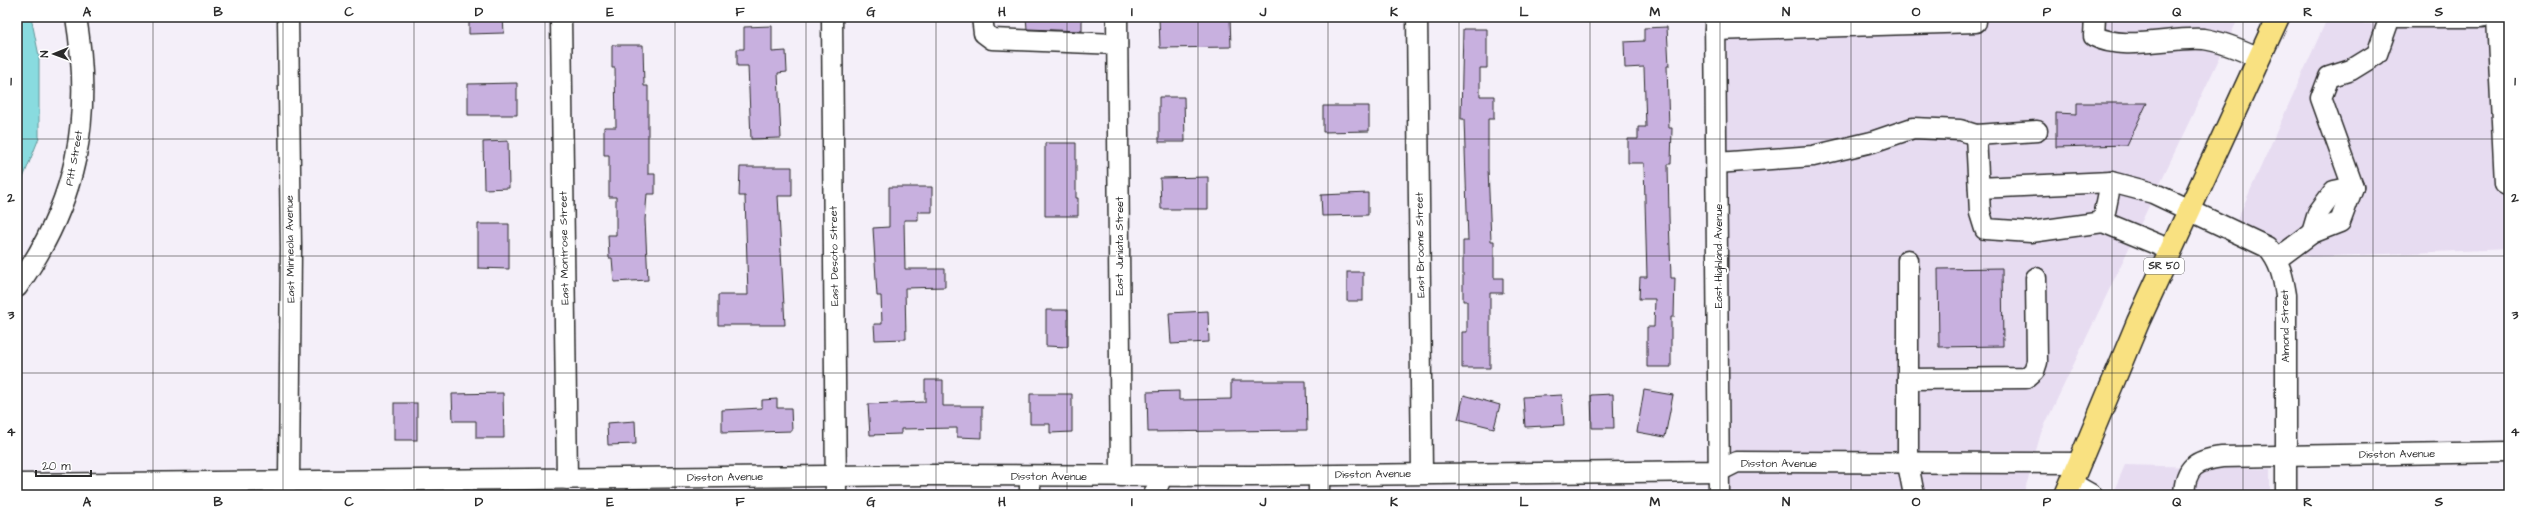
<svg xmlns="http://www.w3.org/2000/svg" width="2526" height="512" font-family="'Architects Daughter',sans-serif">
  <style>
    .built { fill: #e7dcf1 }
    .water { fill: #89dbdf; stroke: #639597 }
    .building { fill: #c8b0df; stroke: #2b2b2b }
    .lines { fill: none; stroke-linecap: round; stroke-linejoin: round }
    .minor-casing { stroke: #2b2b2b; stroke-width: 23 }
    .highway-casing { stroke: #2b2b2b; stroke-width: 25 }
    .minor { stroke: #fff; stroke-width: 20 }
    .highway { stroke: #f9e181; stroke-width: 22 }
    .grid { fill: none; stroke: #2b2b2b; stroke-width: 1; stroke-opacity: 0.55 }
    .labels { text-anchor: middle; dominant-baseline: central; stroke-width: 4; stroke-linejoin: round; paint-order: stroke }
    .shield { fill: #fff; stroke: #6b6b6b; stroke-width: 1 }
    .shield-label { font-size: 10px; font-weight: bold; fill: #2b2b2b }
    .street-label { font-size: 11px; fill: #2b2b2b; stroke: #fff }
    .neatline { fill: none; stroke: #2b2b2b; stroke-width: 1.5 }
    .grid-label { font-size: 13px; text-anchor: middle; font-weight: bold; fill: #2b2b2b }
  </style>
  <rect width="100%" height="100%" fill="#f4eff9"/>
  <filter id="ink" filterUnits="userSpaceOnUse"><feTurbulence type="fractalNoise" baseFrequency=".025" numOctaves="2"/><feDisplacementMap in="SourceGraphic" scale="8" xChannelSelector="R" yChannelSelector="G"/><feConvolveMatrix kernelMatrix="1 2 1 2 8 2 1 2 1" color-interpolation-filters="sRGB"/></filter>
  <g filter="url(#ink)">
    <!-- built -->
    <g class="built">
      <polygon points="1726,17 2239,17 2041,433 2035,454 1743,453 1741,450 1729,453"/>
      <polygon points="2326,21 2427,28 2484,26 2509,23 2509,249 2310,257 2237,220"/>
      <polygon points="2125,465 2270,469 2270,495 2112,495"/>
      <polygon points="1739,472 1918,473 2030,473 2023,495 1730,495 1730,476"/>
    </g>
    <!-- water -->
    <polygon class="water" points="17,17 31,17 39,56 39,138 17,193"/>
    <!-- building -->
    <g class="building">
      <polygon points="469,17 503,17 504,33 469,34"/>
      <polygon points="1026,17 1082,17 1082,31 1027,29"/>
      <polygon points="1159,17 1230,17 1231,47 1160,48"/>
      <polygon points="772,26 772,52 786,51 787,72 778,73 781,138 751,139 748,66 737,66 737,49 744,49 744,27"/>
      <polygon points="1667,27 1669,66 1667,66 1669,128 1672,128 1671,164 1668,164 1669,216 1671,278 1675,278 1674,317 1671,317 1671,367 1647,367 1647,327 1654,327 1655,299 1639,299 1640,277 1647,277 1644,163 1628,163 1628,139 1638,139 1638,127 1646,127 1644,67 1625,68 1624,42 1644,41 1644,28"/>
      <polygon points="1463,29 1487,29 1487,68 1480,68 1480,96 1494,96 1494,119 1488,119 1488,168 1491,241 1494,241 1494,278 1503,278 1503,293 1490,293 1490,368 1462,368 1462,332 1467,332 1467,301 1463,301 1463,241 1468,241 1464,119 1461,119"/>
      <polygon points="612,45 643,45 644,86 648,86 648,174 655,174 655,194 647,194 645,220 648,280 614,282 612,258 609,258 608,235 616,235 616,197 609,197 609,155 604,155 604,127 616,127 615,68 612,68"/>
      <polygon points="517,83 517,115 468,115 468,84"/>
      <polygon points="1159,97 1184,97 1185,142 1159,142"/>
      <polygon points="2077,103 2147,103 2127,145 2056,147 2056,113 2077,114"/>
      <polygon points="1323,106 1369,106 1369,131 1323,132"/>
      <polygon points="508,141 509,188 484,189 483,142"/>
      <polygon points="1045,143 1076,143 1076,198 1078,198 1078,216 1045,216"/>
      <polygon points="740,167 792,167 792,196 778,196 785,325 718,325 718,295 748,295 745,196 739,196"/>
      <polygon points="1208,177 1208,209 1161,209 1160,178"/>
      <polygon points="889,187 932,187 932,212 918,212 918,220 904,220 905,269 945,269 945,287 905,288 906,339 875,340 874,324 882,324 881,296 877,296 873,228 889,227"/>
      <polygon points="1368,193 1368,215 1322,216 1321,195"/>
      <polygon points="478,224 509,224 509,269 478,268"/>
      <polygon points="2002,268 2003,346 1939,347 1938,269"/>
      <rect x="1347" y="272" width="16" height="29"/>
      <polygon points="1046,310 1068,310 1068,347 1046,346"/>
      <polygon points="1208,311 1209,342 1171,344 1169,313"/>
      <polygon points="925,380 943,380 943,406 982,406 982,438 957,437 957,428 901,429 901,434 870,435 868,404 925,402"/>
      <polygon points="1231,381 1306,381 1307,430 1148,432 1147,392 1179,391 1179,400 1231,399"/>
      <polygon points="1644,390 1673,395 1665,437 1637,432"/>
      <polygon points="503,393 504,438 476,438 476,421 453,421 452,394"/>
      <polygon points="1030,394 1072,394 1072,432 1050,433 1050,424 1030,424"/>
      <polygon points="1613,394 1614,428 1592,428 1591,395"/>
      <polygon points="1464,395 1500,405 1494,428 1458,419"/>
      <polygon points="1562,395 1564,425 1525,427 1523,397"/>
      <polygon points="777,399 777,408 791,408 792,431 722,433 722,410 762,408 762,400"/>
      <rect x="394" y="403" width="23" height="37"/>
      <polygon points="635,421 636,444 608,445 607,423"/>
    </g>
    <g class="lines">
      <defs>
        <g id="minor">
          <polyline points="288,17 291,248 289,481"/>
          <polyline points="561,17 567,479"/>
          <polyline points="832,17 836,495"/>
          <polyline points="982,17 984,33 992,39 1117,44"/>
          <polyline points="1117,17 1121,476"/>
          <polyline points="1417,17 1422,473"/>
          <polyline points="1715,17 1719,495"/>
          <path d="M2095,17L2094,36C2124,52 2172,36 2204,39C2223,42 2242,50 2259,58"/>
          <polyline points="2397,17 2482,17"/>
          <polyline points="2497,17 2505,184 2509,186"/>
          <polyline points="1715,30 1976,22"/>
          <polyline points="1976,135 2037,131"/>
          <polyline points="1717,163 1813,156 1872,142 1913,128 1960,130 1976,135 1980,213 1985,229 2031,232 2103,222 2171,250"/>
          <path d="M1979,188L2111,182L2153,193L2267,247C2280,262 2283,276 2286,295V495"/>
          <polyline points="2103,222 2111,182"/>
          <polyline points="2312,233 2318,213 2334,191 2353,187"/>
          <polyline points="2277,259 2312,233 2340,222 2353,187 2321,98 2329,77 2351,70 2377,54 2390,17"/>
          <polyline points="1908,260 1908,464 1914,495"/>
          <path d="M17,287C77,203 93,119 76,17"/>
          <polyline points="1908,379 2026,378 2034,371 2037,362 2036,278"/>
          <polyline points="1319,475 1319,495"/>
          <polyline points="1030,476 1030,495"/>
          <polyline points="2071,483 2092,495"/>
          <polyline points="17,484 927,475 1252,476 1719,471 1737,462 2079,463"/>
          <polyline points="1154,495 1162,476"/>
          <path d="M2184,495C2185,467 2196,460 2222,457L2509,452"/>
        </g>
        <polyline id="highway" points="2066,495 2138,322 2278,17"/>
      </defs>
      <!-- minor casing -->
      <use href="#minor" class="minor-casing"/>
      <!-- highway casing -->
      <use href="#highway" class="highway-casing"/>
      <!-- minor -->
      <use href="#minor" class="minor"/>
      <!-- highway -->
      <use href="#highway" class="highway"/>
    </g>
  </g>
  <!-- grid -->
  <path class="grid" d="M153,17V495M283,17V495M414,17V495M545,17V495M675,17V495M806,17V495M936,17V495M1067,17V495M1198,17V495M1328,17V495M1459,17V495M1590,17V495M1720,17V495M1851,17V495M1981,17V495M2112,17V495M2243,17V495M2373,17V495M17,139H2509M17,256H2509M17,373H2509"/>
  <g class="labels">
    <!-- shield labels -->
    <rect class="shield" x="2144" y="258" width="40" height="16" rx="3"/>
    <g class="shield-label">
      <text x="2164" y="266">SR 50</text>
    </g>
    <!-- street labels -->
    <g class="street-label">
      <text transform="translate(74 158) rotate(-80)">Pitt Street</text>
      <text transform="translate(1420 245) rotate(-91)">East Broome Street</text>
      <text transform="translate(1119 246) rotate(-90)">East Juniata Street</text>
      <text transform="translate(564 248) rotate(-91)">East Montrose Street</text>
      <text transform="translate(290 249) rotate(-91)">East Minneola Avenue</text>
      <text transform="translate(834 256) rotate(-91)">East Desoto Street</text>
      <text transform="translate(1718 256) rotate(-90)">East Highland Avenue</text>
      <text transform="translate(2285 326) rotate(-91)">Almond Street</text>
      <text transform="translate(2397 454) rotate(-1)">Disston Avenue</text>
      <text x="1779" y="463">Disston Avenue</text>
      <text transform="translate(1373 474) rotate(-1)">Disston Avenue</text>
      <text x="1049" y="476">Disston Avenue</text>
      <text transform="translate(725 477) rotate(-1)">Disston Avenue</text>
    </g>
  </g>
  <!-- margin -->
  <rect width="2526" height="512" fill="none" stroke="#fff" stroke-width="44"/>
  <!-- north arrow -->
  <g transform="translate(54 54) rotate(269)" stroke="#ffffff" stroke-width="3" paint-order="stroke">
  <path d="M0-3L7 15L0 10L-7 15Z" fill="#2b2b2b"/>
  <text y="-6" font-size="11" font-weight="bold" text-anchor="middle" fill="#2b2b2b">N</text>
  </g>
  <!-- scale -->
  <path d="M36 470v6h55v-6" fill="none" stroke="#2b2b2b" stroke-width="2"/>
  <text x="42" y="470" font-size="12" fill="#2b2b2b" stroke="#ffffff" stroke-width="3" paint-order="stroke">20 m</text>
  <rect x="22" y="22" width="2482" height="468" class="neatline"/>
  <g class="grid-label">
    <text x="87" y="16">A</text>
    <text x="218" y="16">B</text>
    <text x="349" y="16">C</text>
    <text x="479" y="16">D</text>
    <text x="610" y="16">E</text>
    <text x="740" y="16">F</text>
    <text x="871" y="16">G</text>
    <text x="1002" y="16">H</text>
    <text x="1132" y="16">I</text>
    <text x="1263" y="16">J</text>
    <text x="1394" y="16">K</text>
    <text x="1524" y="16">L</text>
    <text x="1655" y="16">M</text>
    <text x="1786" y="16">N</text>
    <text x="1916" y="16">O</text>
    <text x="2047" y="16">P</text>
    <text x="2177" y="16">Q</text>
    <text x="2308" y="16">R</text>
    <text x="2439" y="16">S</text>
    <text x="11" y="85">1</text>
    <text x="2515" y="85">1</text>
    <text x="11" y="202">2</text>
    <text x="2515" y="202">2</text>
    <text x="11" y="319">3</text>
    <text x="2515" y="319">3</text>
    <text x="11" y="436">4</text>
    <text x="2515" y="436">4</text>
    <text x="87" y="506">A</text>
    <text x="218" y="506">B</text>
    <text x="349" y="506">C</text>
    <text x="479" y="506">D</text>
    <text x="610" y="506">E</text>
    <text x="740" y="506">F</text>
    <text x="871" y="506">G</text>
    <text x="1002" y="506">H</text>
    <text x="1132" y="506">I</text>
    <text x="1263" y="506">J</text>
    <text x="1394" y="506">K</text>
    <text x="1524" y="506">L</text>
    <text x="1655" y="506">M</text>
    <text x="1786" y="506">N</text>
    <text x="1916" y="506">O</text>
    <text x="2047" y="506">P</text>
    <text x="2177" y="506">Q</text>
    <text x="2308" y="506">R</text>
    <text x="2439" y="506">S</text>
  </g>
</svg>
